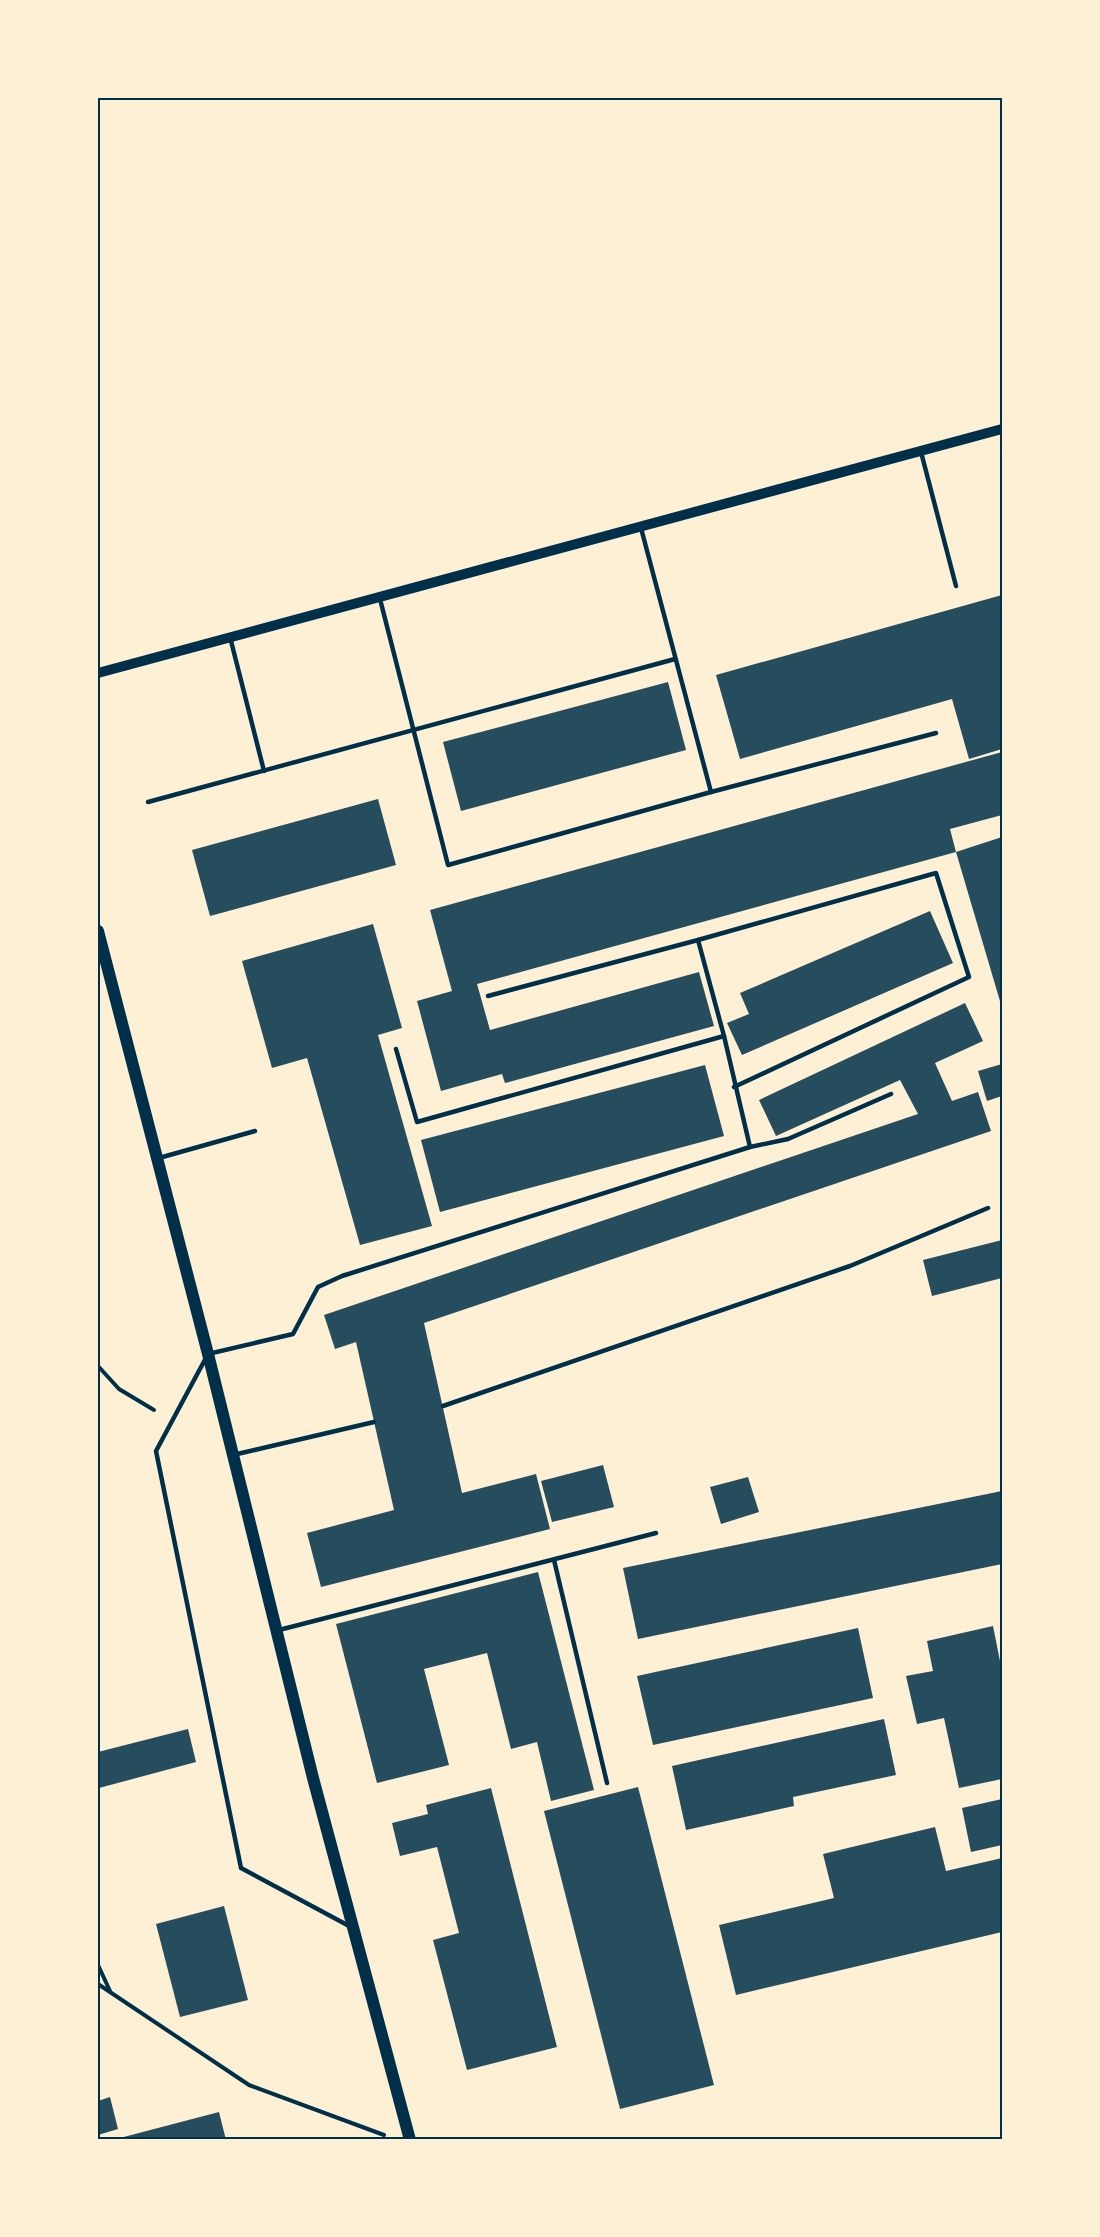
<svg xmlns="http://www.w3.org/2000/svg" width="1100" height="2237" font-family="Mulish,sans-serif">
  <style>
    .building { fill: #264d5e }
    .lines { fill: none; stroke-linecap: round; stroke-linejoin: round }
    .path { stroke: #003049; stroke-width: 4 }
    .service { stroke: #003049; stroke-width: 4.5 }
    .tertiary { stroke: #003049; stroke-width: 10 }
    .secondary { stroke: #003049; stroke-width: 12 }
    .neatline { fill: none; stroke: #003049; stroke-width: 2 }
  </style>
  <rect width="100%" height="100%" fill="#fdf0d5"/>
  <!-- building -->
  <g class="building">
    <polygon points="1002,595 1002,749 969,759 952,699 740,759 716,675"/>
    <polygon points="668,682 686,750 461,811 443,742"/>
    <polygon points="1002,752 1002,815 950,829 956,852 477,984 490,1030 699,972 714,1026 505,1083 502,1074 441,1091 417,1001 452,991 430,910"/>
    <polygon points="378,799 396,865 210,916 192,850"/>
    <polygon points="1002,837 1002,1008 956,852"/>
    <polygon points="930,911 953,963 742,1055 727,1023 749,1014 740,993"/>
    <polygon points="373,924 402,1028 378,1035 432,1226 360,1245 307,1058 272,1068 242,961"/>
    <polygon points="965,1003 983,1041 935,1063 952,1101 978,1092 991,1131 424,1323 462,1493 536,1474 550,1529 321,1587 307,1533 394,1510 356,1342 335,1349 324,1315 918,1114 900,1080 776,1136 759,1100"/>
    <polygon points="1002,1064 1002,1096 987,1101 978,1071"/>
    <polygon points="705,1065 724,1136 440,1212 421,1140"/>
    <polygon points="1002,1240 1002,1278 932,1296 923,1260"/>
    <polygon points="603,1465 614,1507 552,1522 541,1481"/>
    <polygon points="748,1477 759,1512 721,1524 710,1487"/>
    <polygon points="1002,1491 1002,1564 638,1639 623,1568"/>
    <polygon points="538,1572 594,1790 551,1801 537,1742 511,1749 487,1653 424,1669 449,1765 377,1783 336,1624"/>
    <polygon points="993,1626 1002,1671 1002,1779 959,1788 944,1718 917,1724 906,1676 933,1671 927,1641"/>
    <polygon points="858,1628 873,1698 653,1745 637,1676"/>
    <polygon points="884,1719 896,1775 793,1797 794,1806 686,1830 672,1766"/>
    <polygon points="188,1729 196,1762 99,1788 98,1752"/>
    <polygon points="638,1787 714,2085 620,2109 544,1811"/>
    <polygon points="491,1788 557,2047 467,2070 433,1940 459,1933 437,1847 400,1856 392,1823 428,1814 426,1805"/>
    <polygon points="1002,1799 1002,1845 971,1852 962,1808"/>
    <polygon points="935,1827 946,1871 1002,1858 1002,1932 736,1995 719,1925 834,1898 823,1854"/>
    <polygon points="224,1906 248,2000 180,2017 156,1924"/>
    <polygon points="110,2097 118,2129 98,2135 98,2101"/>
    <polygon points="219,2112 226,2140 116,2140 116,2139"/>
  </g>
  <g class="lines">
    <!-- path -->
    <g class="path">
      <polyline points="98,1366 119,1389 154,1410"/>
      <polyline points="98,1965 110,1991"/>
      <polyline points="98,1984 249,2085 384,2135"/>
    </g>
    <!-- service -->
    <g class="service">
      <polyline points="921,452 956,586"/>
      <polyline points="641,528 711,792"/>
      <polyline points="380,599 448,865 711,792 936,733"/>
      <polyline points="230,637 264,771"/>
      <polyline points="148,802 675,659"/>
      <polyline points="698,940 936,873 969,977 734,1087"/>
      <polyline points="396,1049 417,1122 724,1036"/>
      <polyline points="750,1147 788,1139 891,1094"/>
      <polyline points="159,1158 255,1131"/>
      <polyline points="443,1406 850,1266 988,1208"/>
      <polyline points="233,1455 374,1422"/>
      <polyline points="554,1560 607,1783"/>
      <polyline points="279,1630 656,1533"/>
      <polyline points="351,1927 241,1868 156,1451 208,1354 293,1334 318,1287 342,1276 750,1147 724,1036 698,940 488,996"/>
    </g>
    <!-- tertiary -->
    <polyline class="tertiary" points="98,673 1002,429"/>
    <!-- secondary -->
    <polyline class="secondary" points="98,931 208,1354 313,1778 410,2140"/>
  </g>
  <!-- border -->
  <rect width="1100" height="2237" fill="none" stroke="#fdf0d5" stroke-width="198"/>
  <rect x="99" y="99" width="902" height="2039" class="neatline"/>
</svg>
